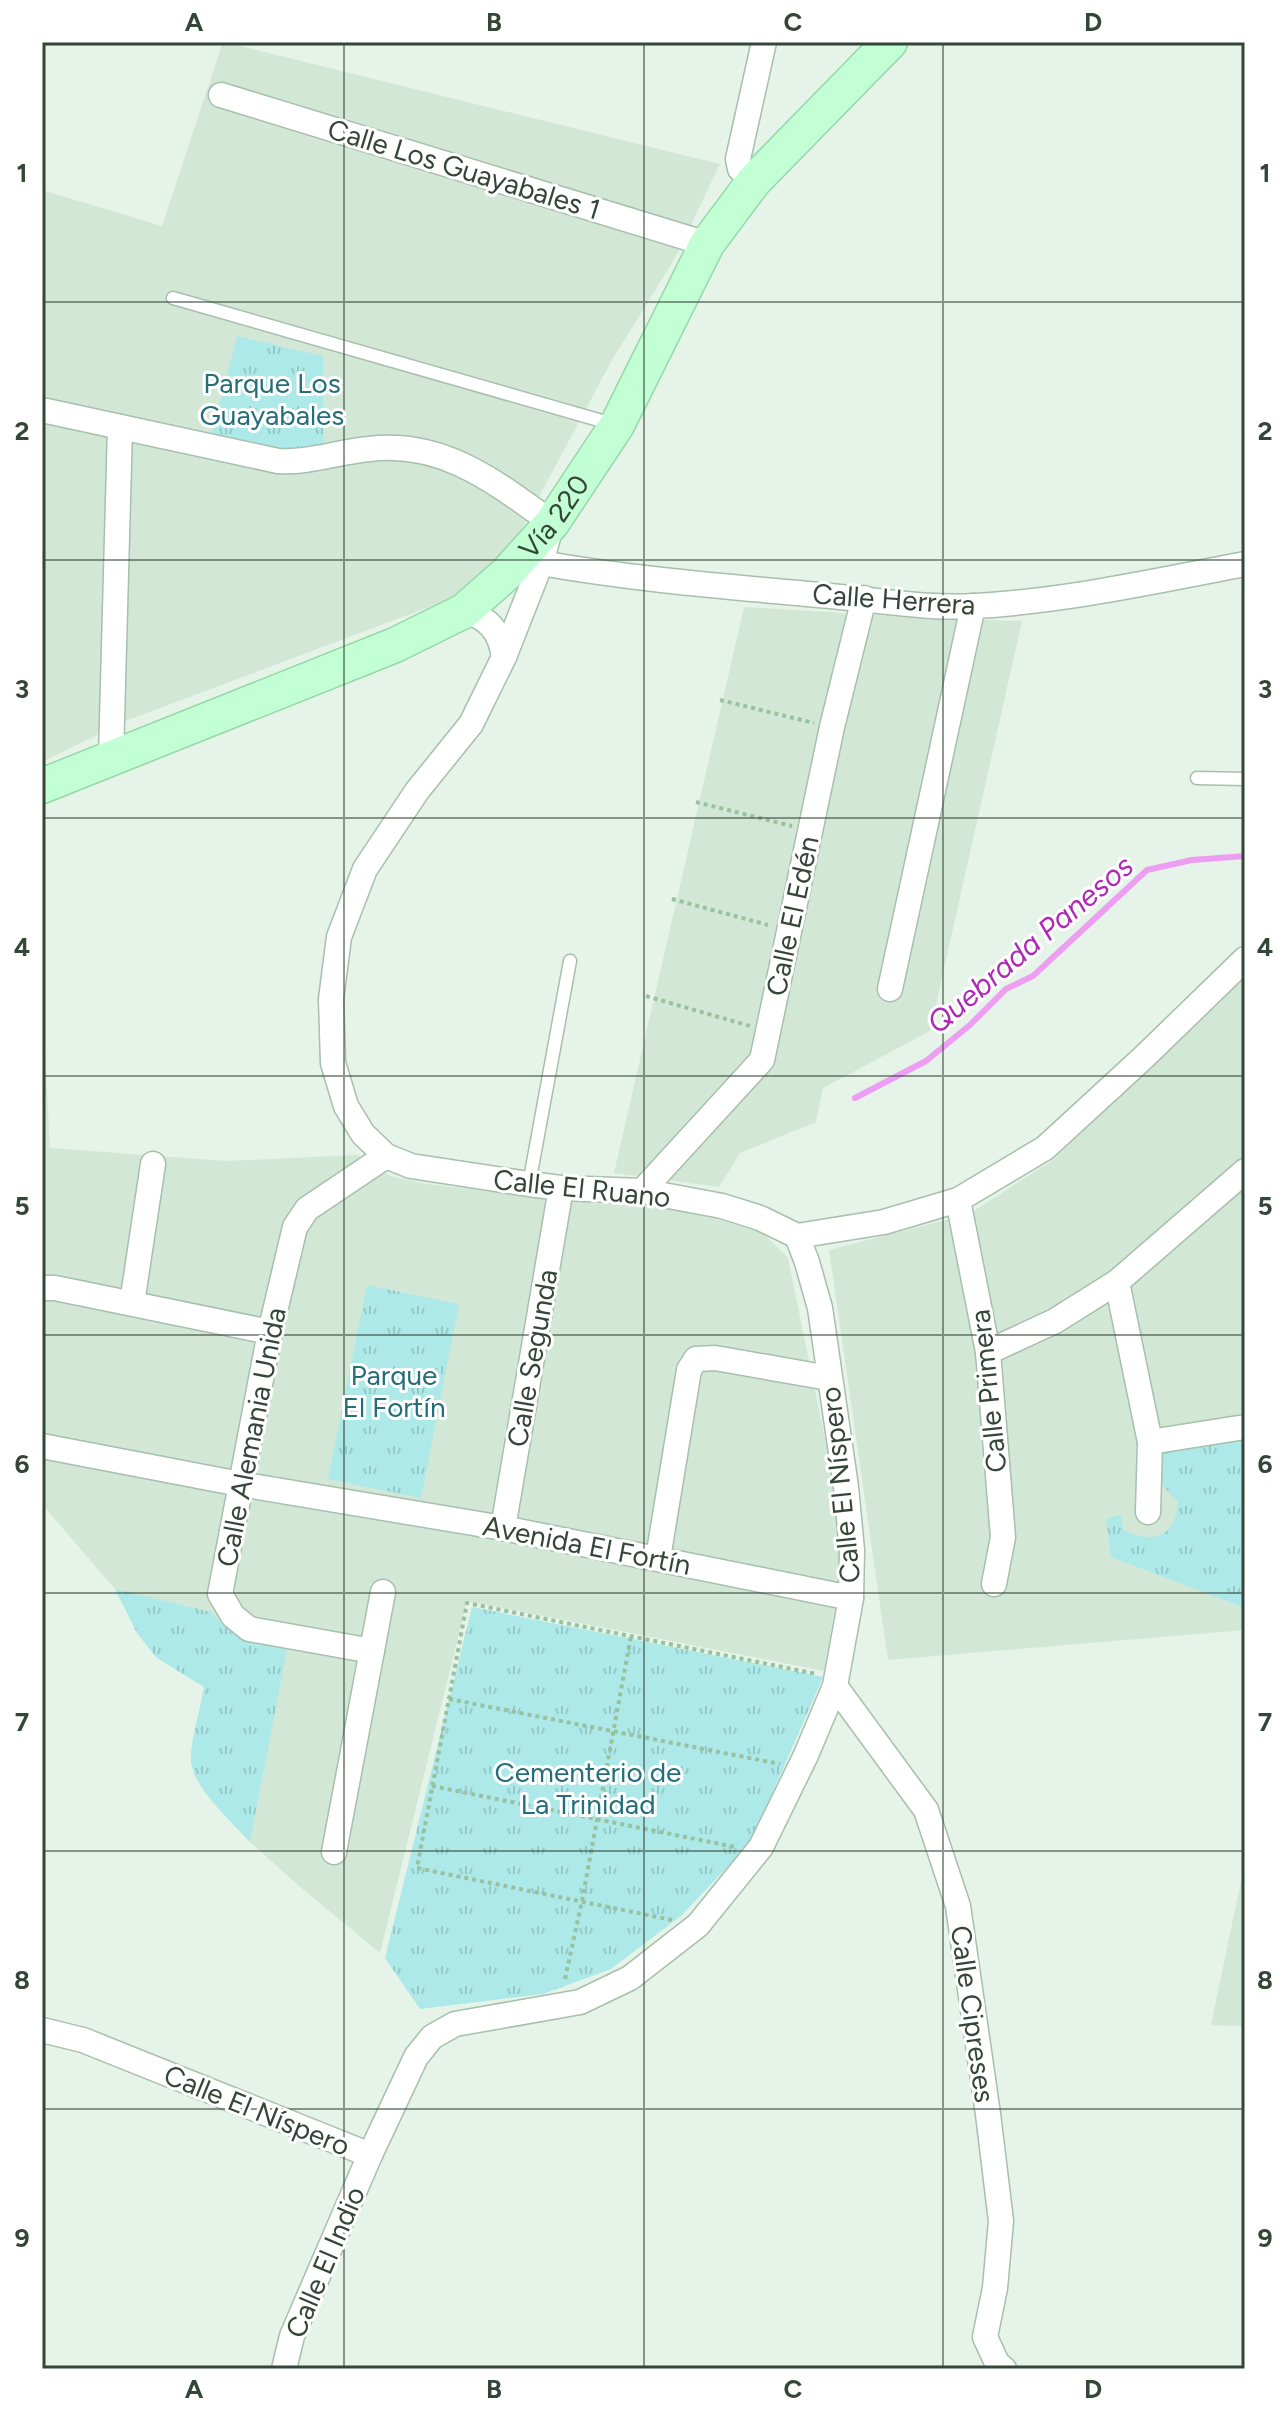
<svg xmlns="http://www.w3.org/2000/svg" width="1287" height="2411" font-family="Figtree,sans-serif">
  <style>
    .residential { fill: #d3e7d7 }
    .park { fill: url(#park-tufts) }
    .lines { fill: none; stroke-linecap: round; stroke-linejoin: round }
    .stream { stroke: #ed9ef3; stroke-width: 6 }
    .lane-casing { stroke: #a7bfac; stroke-width: 15 }
    .street-casing { stroke: #a7bfac; stroke-width: 27 }
    .secondary-casing { stroke: #95d8a6; stroke-width: 37 }
    .path { stroke: #98c19f; stroke-width: 4; stroke-dasharray: 4 4; stroke-linecap: butt }
    .lane { stroke: #fff; stroke-width: 12 }
    .street { stroke: #fff; stroke-width: 24 }
    .secondary { stroke: #c3ffd4; stroke-width: 34 }
    .grid { fill: none; stroke: #344637; stroke-width: 2; stroke-opacity: 0.55 }
    .labels { text-anchor: middle; dominant-baseline: central; stroke-width: 6; stroke-linejoin: round; paint-order: stroke }
    .street-label { font-size: 28px; fill: #344637; stroke: #fff }
    .park-label { font-size: 28px; fill: #256d7a; stroke: #fff }
    .water-label { font-size: 30px; font-style: italic; fill: #ae29b6; stroke: #fff }
    .neatline { fill: none; stroke: #344637; stroke-width: 3 }
    .grid-label { font-size: 26px; text-anchor: middle; font-weight: bold; fill: #344637 }
  </style>
  <defs>
    <pattern id="park-tufts" width="24" height="20" patternUnits="userSpaceOnUse" patternTransform="scale(2)"><rect width="24" height="20" fill="#ace9e8"/><path d="M3 7l-1-3M5 7V3M7 7l1-3M15 17l-1-3M17 17v-4M19 17l1-3" fill="none" stroke="#95c9c8"/></pattern>
  </defs>
  <rect width="100%" height="100%" fill="#e5f3e8"/>
  <!-- residential -->
  <g class="residential">
    <polygon points="223,42 720,164 675,258 612,360 518,536 461,595 128,720 42,762 42,190 162,226"/>
    <polygon points="744,607 921,618 1022,621 930,1031 823,1088 816,1122 740,1153 719,1187 614,1173"/>
    <polygon points="1245,978 1245,1630 888,1660 829,1250 969,1214 1053,1160"/>
    <polygon points="42,996 50,1148 226,1161 358,1155 390,1176 426,1184 593,1202 660,1207 724,1221 762,1232 788,1258 840,1513 841,1574 824,1671 467,1601 380,1953 299,1886 250,1842 208,1795 194,1775 191,1760 204,1686 157,1658 137,1633 115,1589 42,1504"/>
    <polygon points="1245,1862 1245,2026 1211,2025"/>
  </g>
  <!-- park -->
  <g class="park">
    <polygon points="237,336 323,356 323,444 288,452 210,440"/>
    <polygon points="367,1285 459,1304 421,1498 328,1479"/>
    <path d="M1245,1437V1608L1111,1557L1106,1519L1121,1515L1123,1530C1154,1544 1175,1538 1178,1502L1160,1483L1161,1450Z"/>
    <path d="M115,1589L211,1612L227,1629L240,1637L252,1642L287,1649L250,1842C232,1822 193,1788 191,1761C190,1742 201,1707 204,1687L157,1658L137,1633Z"/>
    <polygon points="472,1607 823,1677 751,1842 682,1915 611,1969 543,1994 420,2009 385,1958"/>
  </g>
  <g class="lines">
    <!-- stream -->
    <polyline class="stream" points="855,1098 926,1061 970,1025 1006,989 1033,976 1147,870 1192,860 1245,856"/>
    <defs>
      <g id="lane">
        <polyline points="173,298 616,425"/>
        <polyline points="1197,778 1245,779"/>
        <polyline points="529,1184 570,961"/>
      </g>
      <g id="street">
        <polyline points="221,95 707,244"/>
        <polyline points="754,181 740,169 738,159 764,42"/>
        <path d="M42,410L278,461C309,463 338,452 369,449C443,440 495,482 552,523L541,563L504,657L471,724L417,791L365,869L339,937L331,999L333,1063L346,1106L363,1134L386,1156L411,1166L529,1184L561,1188L642,1191L722,1206L760,1218L797,1236L884,1222L958,1200L1045,1148L1144,1057L1245,959"/>
        <path d="M541,563C637,580 733,587 830,596C878,600 928,609 975,606C1066,601 1156,581 1245,564"/>
        <path d="M464,611C489,618 500,631 504,657"/>
        <polyline points="111,757 120,427"/>
        <polyline points="890,989 973,606"/>
        <polyline points="642,1191 762,1060 832,727 864,598"/>
        <polyline points="958,1200 988,1352 1003,1537 994,1584"/>
        <polyline points="1117,1282 1150,1442 1148,1512"/>
        <polyline points="42,1288 55,1288 270,1332"/>
        <polyline points="132,1303 153,1164"/>
        <polyline points="988,1352 1055,1321 1117,1282 1245,1171"/>
        <polyline points="1150,1442 1245,1427"/>
        <polyline points="42,1446 240,1484 503,1528 851,1598"/>
        <polyline points="503,1528 561,1188"/>
        <polyline points="658,1558 689,1370 696,1359 715,1358 829,1378"/>
        <polyline points="372,1651 249,1629 233,1616 220,1594 270,1332 295,1227 307,1209 386,1156"/>
        <polyline points="835,1686 926,1810 958,1906 988,2114 1001,2221 995,2288 985,2337 997,2363 1004,2369"/>
        <polyline points="334,1852 383,1592"/>
        <polyline points="42,2030 83,2040 370,2155"/>
        <polyline points="284,2369 292,2336 370,2155 416,2057 432,2037 455,2024 580,2002 630,1978 698,1925 761,1847 806,1755 835,1686 851,1598 852,1550 846,1487 820,1308 807,1262 797,1236"/>
      </g>
      <g id="secondary">
        <path id="s1" d="M42,786L395,645L464,611L507,573L552,523L617,425L707,244L754,181L890,42"/>
      </g>
    </defs>
    <!-- lane casing -->
    <use href="#lane" class="lane-casing"/>
    <!-- street casing -->
    <use href="#street" class="street-casing"/>
    <!-- secondary casing -->
    <use href="#secondary" class="secondary-casing"/>
    <!-- path -->
    <g class="path">
      <polyline points="720,700 814,723"/>
      <polyline points="696,802 792,826"/>
      <polyline points="672,899 768,925"/>
      <polyline points="646,996 750,1026"/>
      <polyline points="449,1699 780,1764"/>
      <polyline points="432,1786 735,1847"/>
      <polyline points="672,1920 417,1868 467,1603 817,1674"/>
      <polyline points="565,1979 582,1901 631,1636"/>
    </g>
    <!-- lane -->
    <use href="#lane" class="lane"/>
    <!-- street -->
    <use href="#street" class="street"/>
    <!-- secondary -->
    <use href="#secondary" class="secondary"/>
  </g>
  <!-- grid -->
  <path class="grid" d="M344,42V2369M644,42V2369M943,42V2369M42,302H1245M42,560H1245M42,818H1245M42,1076H1245M42,1335H1245M42,1593H1245M42,1851H1245M42,2109H1245"/>
  <g class="labels">
    <!-- street labels -->
    <g class="street-label">
      <text transform="translate(464 169) rotate(17)">Calle Los Guayabales 1</text>
      <text stroke="none"><textPath href="#s1" startOffset="588">Vía 220</textPath></text>
      <text transform="translate(894 599) rotate(4)">Calle Herrera</text>
      <text transform="translate(792 916) rotate(-78)">Calle El Edén</text>
      <text transform="translate(582 1188) rotate(6)">Calle El Ruano</text>
      <text transform="translate(532 1358) rotate(-80)">Calle Segunda</text>
      <text transform="translate(988 1391) rotate(-96)">Calle Primera</text>
      <text transform="translate(251 1437) rotate(-79)">Calle Alemania Unida</text>
      <text transform="translate(840 1485) rotate(-96)">Calle El Níspero</text>
      <text transform="translate(587 1545) rotate(11)">Avenida El Fortín</text>
      <text transform="translate(973 2014) rotate(82)">Calle Cipreses</text>
      <text transform="translate(257 2110) rotate(22)">Calle El Níspero</text>
      <text transform="translate(325 2262) rotate(-67)">Calle El Indio</text>
    </g>
    <!-- park labels -->
    <g class="park-label">
      <text x="272" y="383">Parque Los<tspan x="272" dy="32">Guayabales</tspan></text>
      <text x="394" y="1375">Parque<tspan x="394" dy="32">El Fortín</tspan></text>
      <text x="588" y="1772">Cementerio de<tspan x="588" dy="32">La Trinidad</tspan></text>
    </g>
    <!-- water labels -->
    <g class="water-label">
      <text transform="translate(1030 944) rotate(-40)">Quebrada Panesos</text>
    </g>
  </g>
  <!-- border -->
  <rect width="1287" height="2411" fill="none" stroke="#ffffff" stroke-width="88"/>
  <rect x="44" y="44" width="1199" height="2323" class="neatline"/>
  <g class="grid-label">
    <text x="194" y="31">A</text>
    <text x="494" y="31">B</text>
    <text x="793" y="31">C</text>
    <text x="1093" y="31">D</text>
    <text x="22" y="182">1</text>
    <text x="1265" y="182">1</text>
    <text x="22" y="440">2</text>
    <text x="1265" y="440">2</text>
    <text x="22" y="698">3</text>
    <text x="1265" y="698">3</text>
    <text x="22" y="956">4</text>
    <text x="1265" y="956">4</text>
    <text x="22" y="1215">5</text>
    <text x="1265" y="1215">5</text>
    <text x="22" y="1473">6</text>
    <text x="1265" y="1473">6</text>
    <text x="22" y="1731">7</text>
    <text x="1265" y="1731">7</text>
    <text x="22" y="1989">8</text>
    <text x="1265" y="1989">8</text>
    <text x="22" y="2247">9</text>
    <text x="1265" y="2247">9</text>
    <text x="194" y="2398">A</text>
    <text x="494" y="2398">B</text>
    <text x="793" y="2398">C</text>
    <text x="1093" y="2398">D</text>
  </g>
</svg>
